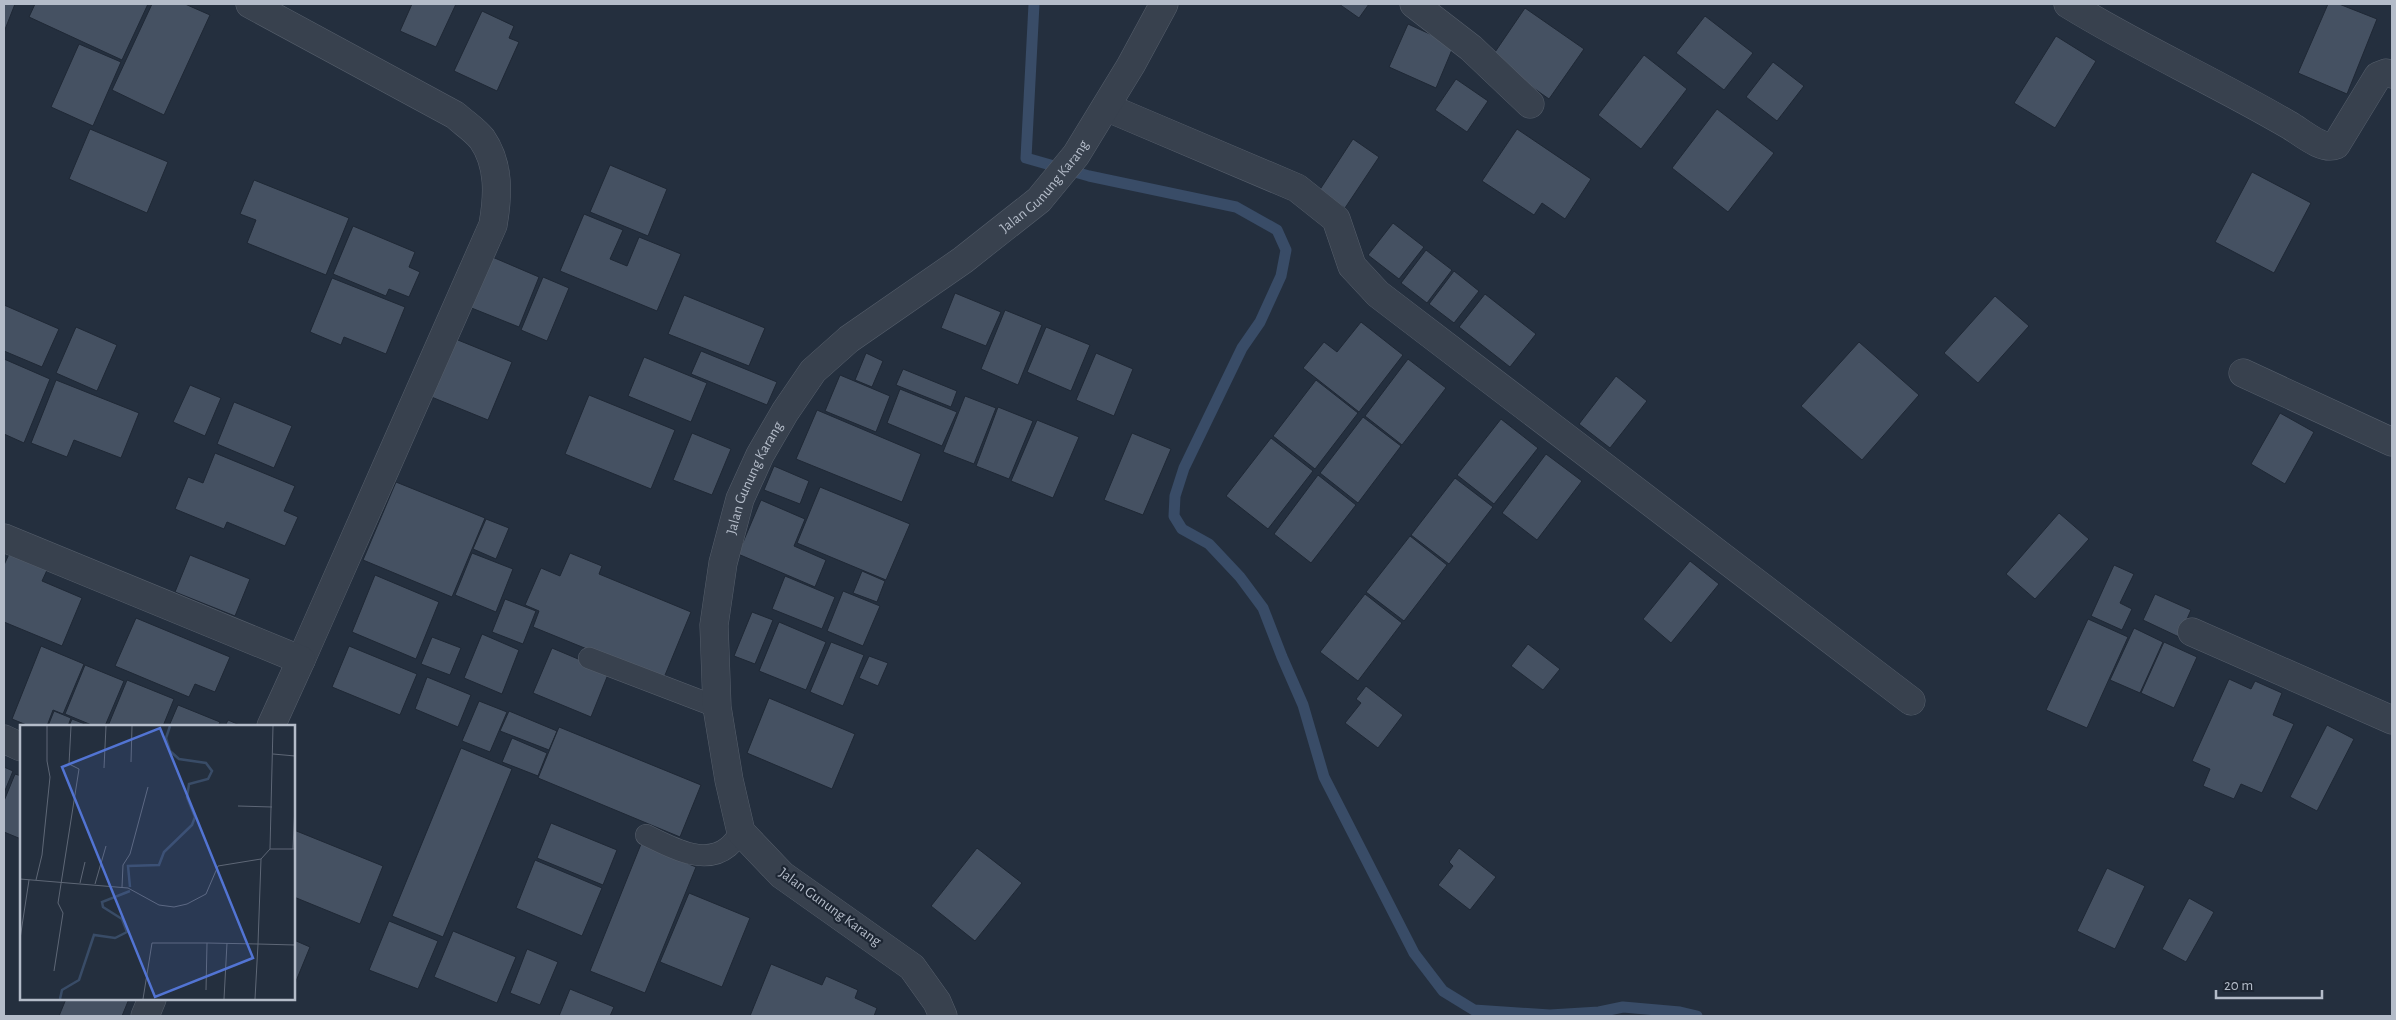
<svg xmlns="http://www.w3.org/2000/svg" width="2396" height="1020" font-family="'Alegreya Sans',sans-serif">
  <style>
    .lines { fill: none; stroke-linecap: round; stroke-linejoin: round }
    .stream { stroke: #394c67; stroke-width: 11 }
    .building { fill: #455162; stroke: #1f2835 }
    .service-casing { stroke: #565f6c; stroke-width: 22 }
    .minor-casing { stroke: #565f6c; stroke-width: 29 }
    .service { stroke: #38414e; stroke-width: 21 }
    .minor { stroke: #38414e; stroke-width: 28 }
    .labels { text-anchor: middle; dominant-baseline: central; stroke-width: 4.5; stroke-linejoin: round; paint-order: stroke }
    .street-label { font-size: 15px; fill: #b4bcc9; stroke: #1d2633 }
    .inset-river { fill: none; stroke: #394c67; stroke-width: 2.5 }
    .inset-road { fill: none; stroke: #5e6776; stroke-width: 1 }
    .view { fill: #5274d3; fill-opacity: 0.15; stroke: #5274d3; stroke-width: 2.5 }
    .inset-edge { fill: none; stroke: #b4bcc9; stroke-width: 2.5 }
  </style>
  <rect width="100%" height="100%" fill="#242f3e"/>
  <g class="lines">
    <!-- stream -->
    <polyline class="stream" points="1034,4 1026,158 1089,176 1236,207 1277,230 1286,250 1281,276 1260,322 1242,348 1184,468 1175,496 1174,516 1182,529 1209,544 1240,577 1263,608 1282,657 1303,705 1324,777 1414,953 1443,991 1474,1010 1550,1015 1599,1012 1623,1007 1680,1012 1697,1016"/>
  </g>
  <!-- building -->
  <g class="building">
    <polygon points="4,4 15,4 4,32"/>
    <polygon points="35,4 148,4 122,60 29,17"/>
    <polygon points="152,4 185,4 210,15 164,115 112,90"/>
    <polygon points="412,4 456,4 436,47 400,31"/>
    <polygon points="1339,4 1369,4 1359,18"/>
    <polygon points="2328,4 2339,4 2377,19 2347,94 2298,73"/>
    <polygon points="1525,8 1584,49 1549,99 1491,58"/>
    <polygon points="482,11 514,26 509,38 519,42 497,91 454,71"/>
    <polygon points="1705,16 1753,53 1724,90 1676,53"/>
    <polygon points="1408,24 1454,45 1436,88 1389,67"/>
    <polygon points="2056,36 2096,61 2055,128 2014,103"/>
    <polygon points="79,44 121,62 93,126 51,107"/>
    <polygon points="1644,55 1687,89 1641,149 1598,115"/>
    <polygon points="1773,62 1804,86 1777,121 1746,97"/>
    <polygon points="1456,79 1488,101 1467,132 1435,110"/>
    <polygon points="1717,109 1774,153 1728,212 1672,168"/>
    <polygon points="90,129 168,162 147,213 69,179"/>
    <polygon points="1517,129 1591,179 1565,219 1542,203 1534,215 1482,181"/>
    <polygon points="1353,139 1379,157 1345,208 1319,191"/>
    <polygon points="610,165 667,189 648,236 590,212"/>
    <polygon points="2252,172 2311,203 2274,273 2215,242"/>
    <polygon points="254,180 349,218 326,275 247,243 256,220 240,214"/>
    <polygon points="584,214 623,230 610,259 627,266 639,237 681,254 657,311 560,271"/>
    <polygon points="1393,223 1424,247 1399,279 1368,255"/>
    <polygon points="353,226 415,252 409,267 420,272 409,297 389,289 386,296 333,274"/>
    <polygon points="1426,250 1452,270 1427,303 1401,283"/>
    <polygon points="490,256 539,277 519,327 469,307"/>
    <polygon points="1454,271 1479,291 1454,323 1429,304"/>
    <polygon points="543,277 569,288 547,341 521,330"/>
    <polygon points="332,278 405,307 386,354 344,337 341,345 310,332"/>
    <polygon points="955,293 1001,312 986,346 941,328"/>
    <polygon points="1485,294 1536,334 1510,367 1459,327"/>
    <polygon points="684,295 765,328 749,366 668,334"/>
    <polygon points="1995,296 2029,326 1978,383 1944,353"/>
    <polygon points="4,305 59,329 42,367 4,351"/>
    <polygon points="1005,310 1042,325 1018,385 981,369"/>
    <polygon points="1361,322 1403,355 1359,412 1303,368 1324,342 1337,352"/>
    <polygon points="76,327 117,345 97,391 56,373"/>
    <polygon points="1046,327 1090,345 1071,391 1027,372"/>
    <polygon points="453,338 512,362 488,420 429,396"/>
    <polygon points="1859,342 1919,395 1862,460 1801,406"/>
    <polygon points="701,351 777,382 767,405 691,374"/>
    <polygon points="866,353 883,361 872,387 855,380"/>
    <polygon points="1096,353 1133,369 1114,416 1076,400"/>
    <polygon points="644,357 707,383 691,422 628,396"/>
    <polygon points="4,359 50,379 24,443 4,434"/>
    <polygon points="1408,359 1446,388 1402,445 1365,416"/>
    <polygon points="903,369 957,391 951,407 896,385"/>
    <polygon points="840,375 890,396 876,432 825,411"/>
    <polygon points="1616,376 1647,401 1610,448 1579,424"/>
    <polygon points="56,380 139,413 121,458 74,440 67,457 31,443"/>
    <polygon points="1316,380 1358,413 1315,469 1273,436"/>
    <polygon points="190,385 221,398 205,436 173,422"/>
    <polygon points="900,389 957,412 942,446 887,423"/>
    <polygon points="589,395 675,430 651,489 565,454"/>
    <polygon points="965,396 996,408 974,464 943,452"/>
    <polygon points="234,402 292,426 274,468 217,444"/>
    <polygon points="998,407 1033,421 1009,479 976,466"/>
    <polygon points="817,410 921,454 902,502 796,459"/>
    <polygon points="2280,413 2314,432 2285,484 2251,464"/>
    <polygon points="1363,417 1401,446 1358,503 1320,473"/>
    <polygon points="1501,419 1538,448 1494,504 1457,475"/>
    <polygon points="1037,420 1079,437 1053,498 1011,481"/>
    <polygon points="692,433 731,449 712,495 673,480"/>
    <polygon points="1132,433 1171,449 1143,515 1104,500"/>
    <polygon points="1271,438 1313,471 1268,529 1226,496"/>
    <polygon points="215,453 295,486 284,511 298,517 285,546 227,522 224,529 175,509 188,477 203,483"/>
    <polygon points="1546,454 1582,481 1537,540 1502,513"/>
    <polygon points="774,466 809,481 800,504 764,490"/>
    <polygon points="1318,475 1356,505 1311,563 1274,534"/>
    <polygon points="1455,478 1493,507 1449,564 1411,535"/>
    <polygon points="396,482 485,518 452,597 363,560"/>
    <polygon points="820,487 910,524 886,580 797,543"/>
    <polygon points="761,500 805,519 794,546 826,560 815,587 738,554"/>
    <polygon points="2059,513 2089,539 2035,599 2006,574"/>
    <polygon points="486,519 509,528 496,559 473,549"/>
    <polygon points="1410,536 1447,565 1404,621 1366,592"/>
    <polygon points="10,552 48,568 42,581 82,598 62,646 4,622 4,565"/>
    <polygon points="472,553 513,569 496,612 455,595"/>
    <polygon points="570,553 602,566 599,574 691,612 663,680 533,627 539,611 525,605 541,568 560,576"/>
    <polygon points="190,555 250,579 235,616 175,592"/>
    <polygon points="1690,561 1719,584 1671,643 1643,619"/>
    <polygon points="2114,565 2134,574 2120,603 2132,609 2122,630 2091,616"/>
    <polygon points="862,571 885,581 877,602 853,593"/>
    <polygon points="375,575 439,602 416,659 352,632"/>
    <polygon points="785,576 835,597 822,629 772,609"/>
    <polygon points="843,591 880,606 863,646 827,631"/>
    <polygon points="1365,594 1402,623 1358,681 1320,652"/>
    <polygon points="2155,594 2191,610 2179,637 2143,620"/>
    <polygon points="505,599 536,611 523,644 492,632"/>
    <polygon points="752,612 773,620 755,664 734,656"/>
    <polygon points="136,618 230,657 215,692 195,684 189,697 115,666"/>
    <polygon points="2088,619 2128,637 2087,728 2046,710"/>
    <polygon points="779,622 826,642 806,690 759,671"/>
    <polygon points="2134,628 2163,642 2140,693 2110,680"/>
    <polygon points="482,634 519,650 502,694 464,678"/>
    <polygon points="432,637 461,648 450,675 421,664"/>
    <polygon points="831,642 864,655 843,706 810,692"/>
    <polygon points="2164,642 2197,657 2174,708 2141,693"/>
    <polygon points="1528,644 1560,669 1543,690 1511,666"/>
    <polygon points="41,646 84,664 63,714 53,710 47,726 29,726 12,719"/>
    <polygon points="349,646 417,674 400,715 332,687"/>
    <polygon points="552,648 609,672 591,717 533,693"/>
    <polygon points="869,656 888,663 878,686 859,678"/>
    <polygon points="85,665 124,681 105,726 94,726 65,714"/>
    <polygon points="427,677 471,695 458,727 415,709"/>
    <polygon points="2229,679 2251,689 2255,681 2282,693 2273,715 2294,724 2262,793 2241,784 2234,799 2203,786 2210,769 2192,761"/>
    <polygon points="127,680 174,699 163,726 108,726"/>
    <polygon points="1366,686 1403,715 1378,748 1345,723 1361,703 1356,699"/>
    <polygon points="769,698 855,734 832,789 747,753"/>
    <polygon points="479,701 507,712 490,752 462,741"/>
    <polygon points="178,705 220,722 218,726 169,726"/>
    <polygon points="54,711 71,718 68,726 48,726"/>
    <polygon points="509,711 557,731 549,750 500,731"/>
    <polygon points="72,719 90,726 69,726"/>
    <polygon points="228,720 242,726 225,726"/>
    <polygon points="2327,725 2354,739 2317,811 2290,797"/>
    <polygon points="559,727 701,785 680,837 538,778"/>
    <polygon points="512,738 547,753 538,776 502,762"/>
    <polygon points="461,748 512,769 443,937 392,916"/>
    <polygon points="4,767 13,771 4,793"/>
    <polygon points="15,774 21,776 21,839 4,832 4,801"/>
    <polygon points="551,823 617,850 603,885 537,858"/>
    <polygon points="294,830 383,866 360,924 294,897"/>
    <polygon points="641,844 696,867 645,993 590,971"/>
    <polygon points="977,848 1022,883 975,941 931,906"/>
    <polygon points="1459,848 1496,877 1470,910 1438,885 1453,866 1449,862"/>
    <polygon points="535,860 602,888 582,936 516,908"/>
    <polygon points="2107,868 2145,886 2115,949 2077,931"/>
    <polygon points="689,893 750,918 722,987 660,962"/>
    <polygon points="2189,898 2214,912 2186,962 2162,949"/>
    <polygon points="389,921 438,941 418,989 369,970"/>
    <polygon points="453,931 516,957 497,1003 434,977"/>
    <polygon points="294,940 310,947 294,986"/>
    <polygon points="527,949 558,962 540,1005 510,993"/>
    <polygon points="771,964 822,985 826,976 858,990 855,998 877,1008 874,1016 750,1016"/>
    <polygon points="570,989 614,1007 610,1016 559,1016"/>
    <polygon points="66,999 129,999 122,1016 59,1016"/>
  </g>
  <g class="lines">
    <defs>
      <g id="service">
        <polyline points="589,658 717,707"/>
        <path d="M646,835C669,846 704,867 728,847C733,843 737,837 741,832"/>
      </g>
      <g id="minor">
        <path d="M250,4L455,115C464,123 475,130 482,139C500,165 498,196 493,225L301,660"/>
        <polyline points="1414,4 1471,48 1530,104"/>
        <path d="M2068,4C2139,48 2216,82 2289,125C2300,131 2322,151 2336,145L2378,76L2386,73L2392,74"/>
        <polyline points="1106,107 1297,188 1336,219 1352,266 1378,294 1911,701"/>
        <polyline points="2243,373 2392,442"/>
        <polyline points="4,538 301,660 271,726"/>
        <polyline points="2192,632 2392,720"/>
        <polyline points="4,739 21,747"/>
        <polyline points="145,1016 152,999"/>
        <path id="s1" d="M943,1016L937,1002L912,967L782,875L741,832L729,780L717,707L714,625L723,563L740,499L760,455L785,412L813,371L849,339L963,260L1039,200L1076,155L1131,65L1164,4"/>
      </g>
    </defs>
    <!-- service casing -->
    <use href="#service" class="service-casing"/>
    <!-- minor casing -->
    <use href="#minor" class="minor-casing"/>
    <!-- service -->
    <use href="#service" class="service"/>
    <!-- minor -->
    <use href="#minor" class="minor"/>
  </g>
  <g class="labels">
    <!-- street labels -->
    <g class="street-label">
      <text stroke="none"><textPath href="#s1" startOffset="1060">Jalan Gunung Karang</textPath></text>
      <text stroke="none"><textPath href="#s1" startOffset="640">Jalan Gunung Karang</textPath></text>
      <text transform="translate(830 907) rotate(36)">Jalan Gunung Karang</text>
    </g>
  </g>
  <!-- overview -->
  <g transform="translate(20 725)">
    <rect width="275" height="275" fill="#242f3e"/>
    <path class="inset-river" d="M110,162L108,141L139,140L144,127L172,100L175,92L167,72L169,59L188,54L192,46L186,38L159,34L150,26L146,13L150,1M40,274L42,265L59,255L74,210L95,213L107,207L102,194L83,182L82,177L110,166"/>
    <path class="inset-road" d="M253,29L275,31M111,37L112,1M84,43L86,1M218,81L252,82M250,124L253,1M273,124L275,80M0,154L108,163L139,180L154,182L167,179L186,169L198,141L241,134M16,155L22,130L30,52L27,36V1M60,158L65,137M75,159L86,121M102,162L103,140L110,129L128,62M0,214L9,155M34,246L43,188L38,178L59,44L49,39L51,1M186,265L187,218L238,219L241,134L250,124H275M123,274L132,218H187M204,274L207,218M235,274L238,219L275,220"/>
    <path class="view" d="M140,3L233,233L135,272L42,42Z"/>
    <rect width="275" height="275" class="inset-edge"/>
  </g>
  <!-- border -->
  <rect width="2396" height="1020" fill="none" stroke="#b4bcc9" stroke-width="10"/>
  <!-- scale -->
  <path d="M2216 990v8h106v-8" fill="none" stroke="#b4bcc9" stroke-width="2.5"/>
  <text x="2224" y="990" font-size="15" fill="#b4bcc9" stroke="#1d2633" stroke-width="4" paint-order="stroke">20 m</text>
</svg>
